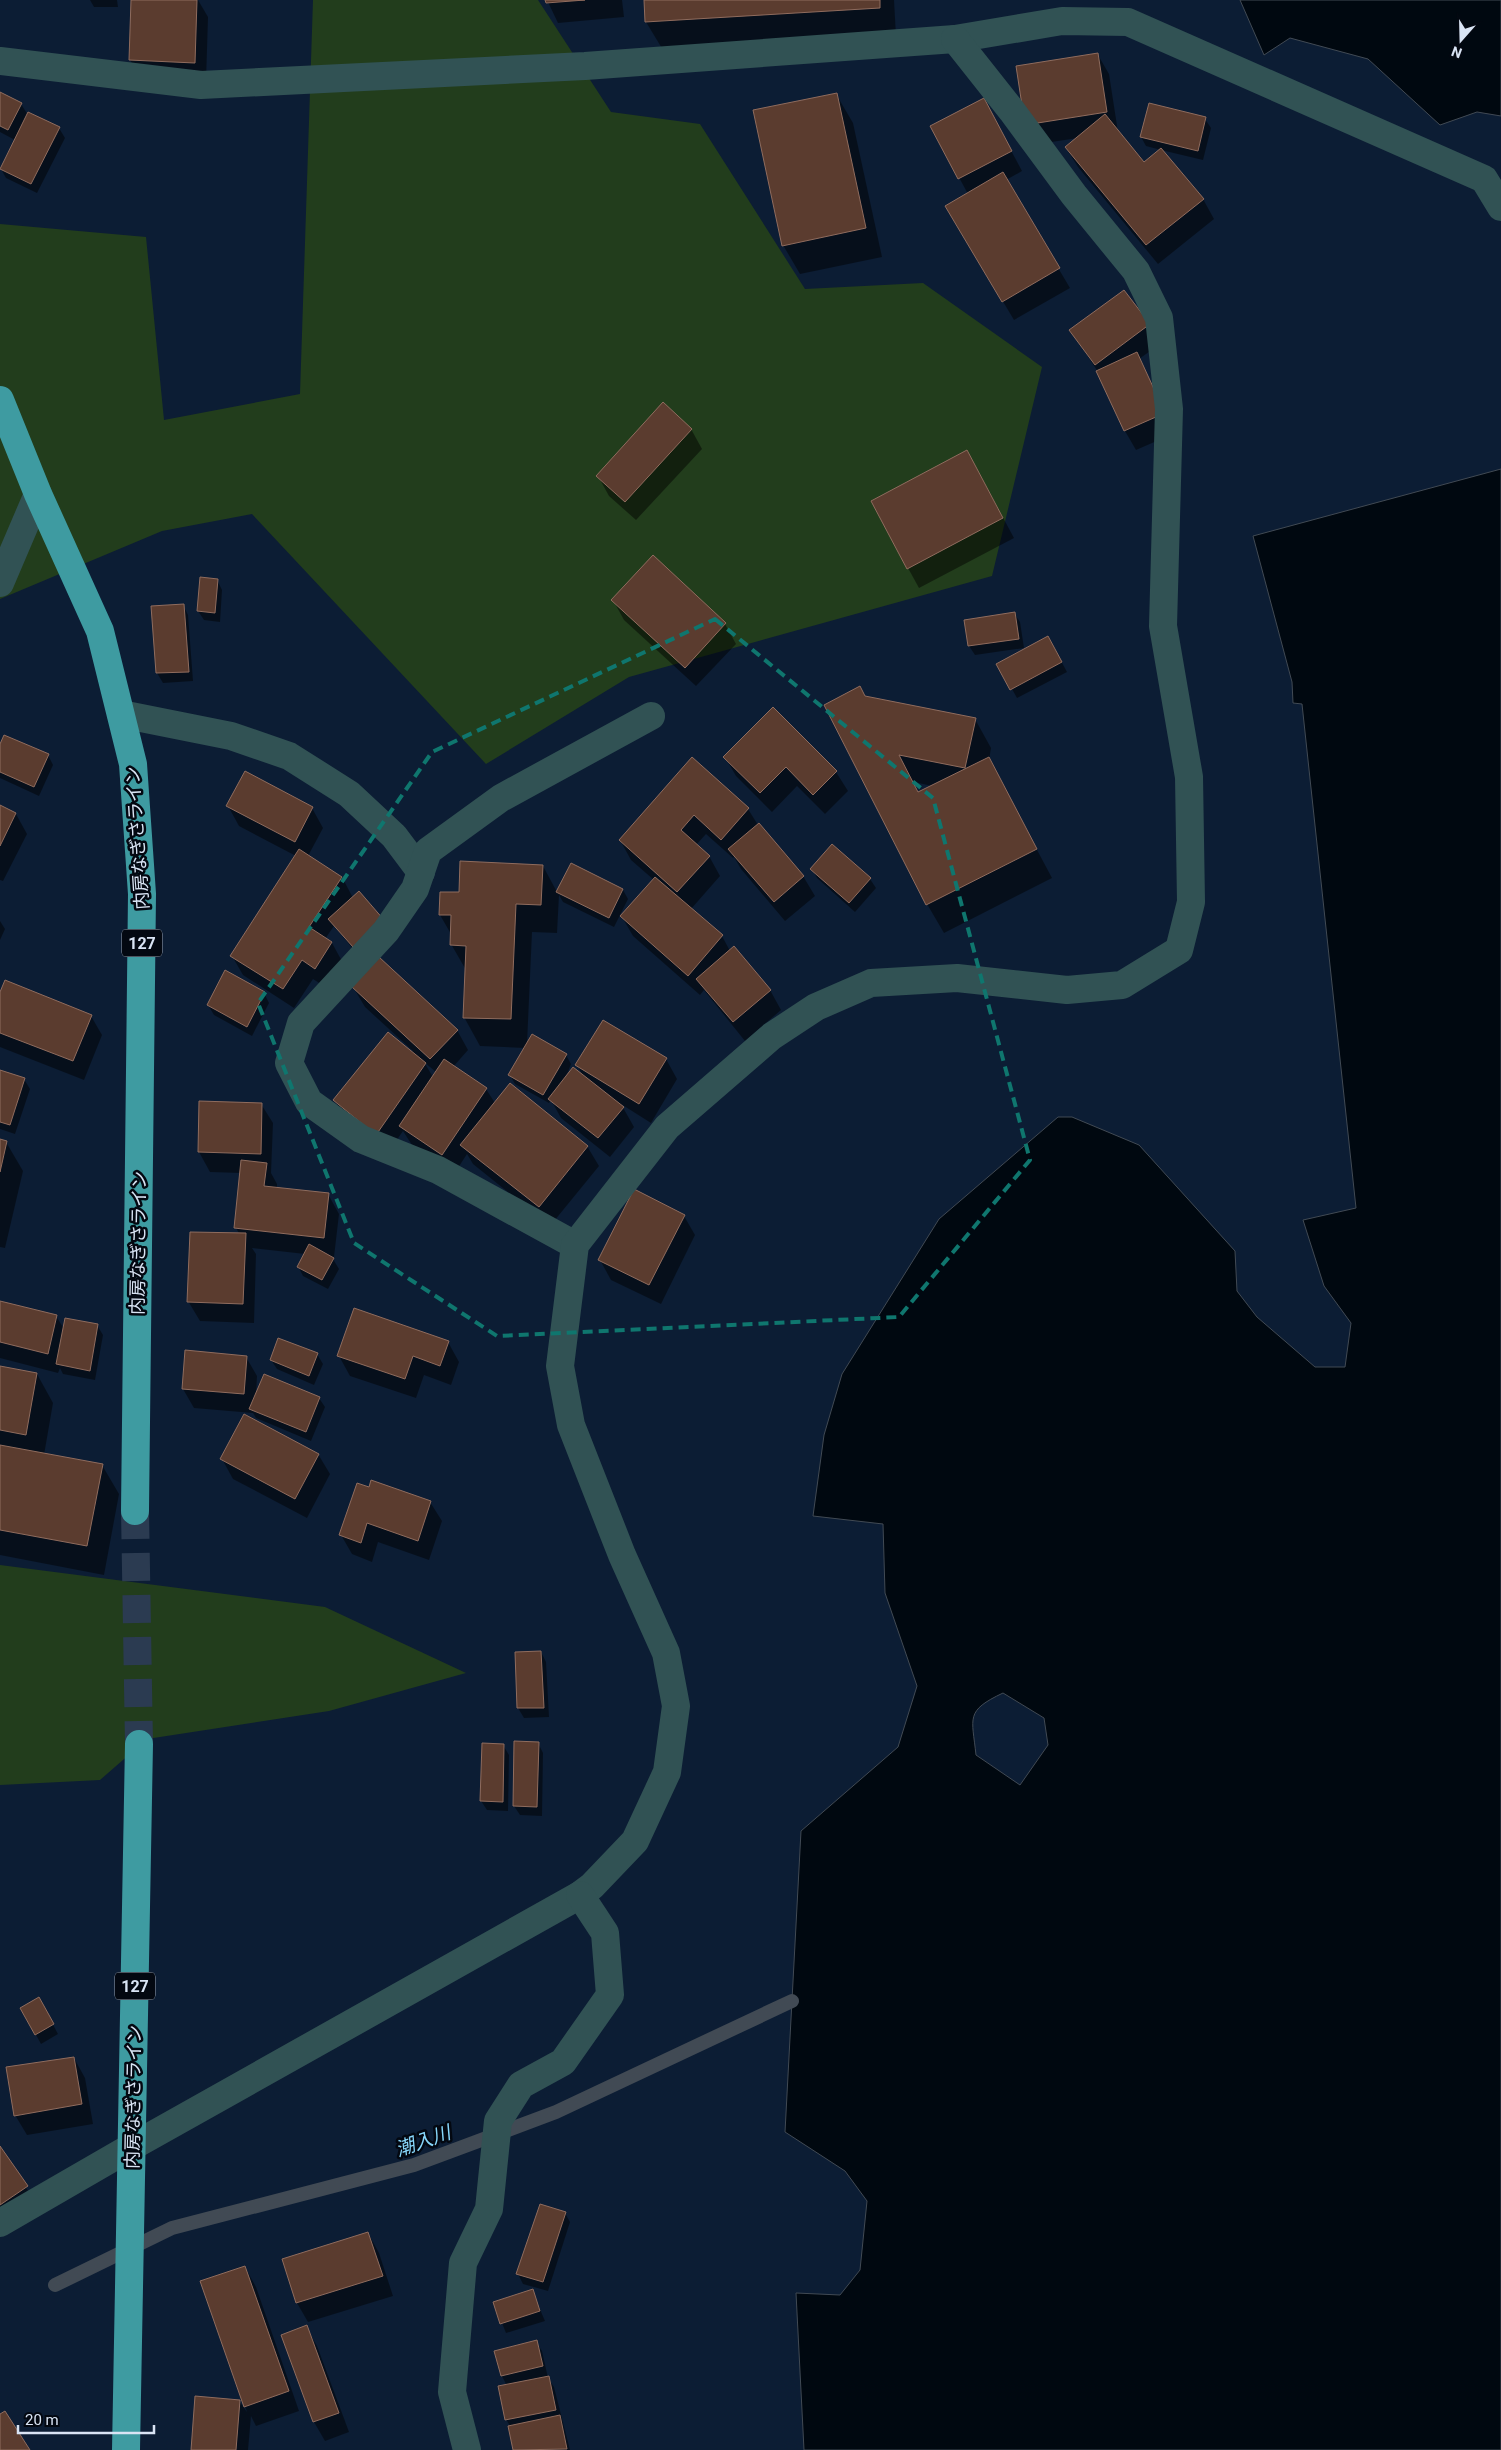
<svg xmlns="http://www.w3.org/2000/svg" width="1501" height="2450" font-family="Roboto,'Noto Sans JP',sans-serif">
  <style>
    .green { fill: #223d1c }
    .water { fill: #000810; stroke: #414a54; fill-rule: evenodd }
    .shadow { fill: #0007; fill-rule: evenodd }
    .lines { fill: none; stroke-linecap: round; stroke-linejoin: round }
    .stream { stroke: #414a54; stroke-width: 14 }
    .building { fill: #5b3c2f; stroke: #8f6c5e }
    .highway-tunnel { stroke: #2b3b51; stroke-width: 28; stroke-dasharray: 28 14; stroke-linecap: butt }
    .minor { stroke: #315254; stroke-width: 28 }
    .highway { stroke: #3e9ba1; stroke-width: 28 }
    .marked { fill: none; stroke: #0f766e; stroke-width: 4; stroke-dasharray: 10 6; stroke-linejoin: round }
    .labels { text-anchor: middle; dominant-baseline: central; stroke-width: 5; stroke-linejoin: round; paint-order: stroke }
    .shield { fill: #030811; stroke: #99a2b0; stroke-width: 1 }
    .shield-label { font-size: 16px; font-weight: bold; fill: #d9e4f4 }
    .street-label { font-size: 18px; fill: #d9e4f4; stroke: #030811 }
    .water-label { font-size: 19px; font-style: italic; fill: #87d7fb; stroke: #030811 }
  </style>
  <rect width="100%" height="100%" fill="#0c1d34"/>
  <!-- green -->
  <g class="green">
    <polygon points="313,0 538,0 611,112 700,124 805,289 923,283 1042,367 992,576 629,677 486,764 252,514 162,531 0,599 0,224 146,237 164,420 300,394"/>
    <polygon points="0,1565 325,1607 466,1673 329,1711 147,1739 100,1780 0,1785"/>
  </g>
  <!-- water -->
  <g class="water">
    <polygon points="1240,0 1501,0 1501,116 1477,112 1440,125 1368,59 1290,38 1264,55"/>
    <path d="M1501,469V2450H804L796,2293L840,2295L860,2270L867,2201L845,2171L785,2132L801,1831L898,1747L917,1686L885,1593L883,1524L813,1516L824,1435L842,1374L939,1219L1058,1117H1072L1139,1145L1235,1251L1237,1291L1257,1317L1315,1367H1345L1351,1323L1324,1286L1303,1220L1356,1208L1302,704L1293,703L1292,682L1253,536ZM1003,1693L1044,1718L1048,1745L1020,1785L976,1755C972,1717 965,1711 1003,1693Z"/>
  </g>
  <!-- shadow -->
  <g class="shadow">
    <polygon points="90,0 117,0 118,7 94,7"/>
    <polygon points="132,0 198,0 208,17 206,82 142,80 130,60"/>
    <polygon points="547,0 622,0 624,17 558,23"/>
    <polygon points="645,0 894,0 896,36 663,50 646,22"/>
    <polygon points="1098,55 1109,74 1118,132 1144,164 1161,150 1146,146 1141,137 1205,119 1211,128 1203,160 1161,150 1203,199 1214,219 1158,264 1078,167 1066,148 1078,138 1038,144 1026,124"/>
    <polygon points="0,93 21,104 28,115 59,128 65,138 37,193 6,178 1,169 15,140 0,132"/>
    <polygon points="836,94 853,123 882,257 800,274 783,245"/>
    <polygon points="994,119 1022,171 1006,180 1070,288 1014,320 958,226 968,194 931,126"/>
    <polygon points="1124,292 1160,344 1139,359 1175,433 1136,450 1125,431 1098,372 1071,330"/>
    <polygon points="691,429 702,449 636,520 609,496 598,476"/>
    <polygon points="978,471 1014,538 919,588 908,568"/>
    <polygon points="217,580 222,590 220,622 204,620 198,611"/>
    <polygon points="613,600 725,624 736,644 696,686 624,620"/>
    <polygon points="183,605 188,615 193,681 163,683 157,673 152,607"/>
    <polygon points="1014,613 1020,622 1024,648 975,655 969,646"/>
    <polygon points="1048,637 1067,672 1017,698 998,664"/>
    <path d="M865,698L975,719L991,748L989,760L1052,878L944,933L927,904ZM914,782L932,786L919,793Z"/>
    <polygon points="0,747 48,755 53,765 39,796 0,778"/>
    <polygon points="725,757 836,772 848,791 825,814 797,786 772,812 736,776"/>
    <polygon points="692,759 748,809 758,825 803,876 815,896 785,921 741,869 734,857 733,858 706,834 696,845 709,856 720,876 691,909 722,936 730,951 770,990 781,1010 745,1041 704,990 700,995 633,936 622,917 654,880 631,860 620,840"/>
    <polygon points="228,806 312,808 323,828 308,856 342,877 353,898 359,956 334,926 325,939 332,943 343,963 327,988 313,979 294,1008 243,975 232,956 296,856 239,826"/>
    <polygon points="0,807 16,814 27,834 3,881 0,880"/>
    <polygon points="543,866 557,892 623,890 628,899 614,927 563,902 559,895 557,933 532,932 527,1044 566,1055 571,1064 565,1079 583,1076 577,1065 666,1059 677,1079 651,1123 621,1104 634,1127 610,1157 561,1118 551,1100 549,1103 515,1084 510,1075 525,1048 480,1046 464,1017 466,970 451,944 451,934 440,915 460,894"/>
    <polygon points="812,869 870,879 876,888 855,912 817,878"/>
    <polygon points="0,921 5,929 0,940"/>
    <path d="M353,987L457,1030L468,1050L453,1067L486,1089L495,1103L587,1146L599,1166L550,1226L473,1164L467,1154L454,1174L412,1145L403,1131L387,1154L346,1120L335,1100L413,1051L365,1007ZM424,1062L436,1072L433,1077Z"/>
    <polygon points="264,993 269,1003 252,1036 214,1015 208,1005"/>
    <polygon points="0,996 91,1016 102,1035 84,1080 0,1047"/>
    <polygon points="0,1072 24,1079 30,1089 15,1134 0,1129"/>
    <polygon points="200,1103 261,1104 273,1123 271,1173 277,1184 277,1189 328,1194 339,1214 334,1257 327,1256 333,1259 339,1269 328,1289 303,1276 298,1266 305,1254 252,1248 256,1254 254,1323 200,1321 188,1301 240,1235 236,1228 241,1173 210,1172 199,1152"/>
    <polygon points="0,1141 6,1142 23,1171 5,1248 0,1247"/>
    <polygon points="684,1216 695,1235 661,1304 611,1280 600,1260"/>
    <polygon points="0,1302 56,1316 64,1329 97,1325 103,1335 95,1380 63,1374 60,1368 58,1373 0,1358"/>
    <polygon points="448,1342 459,1362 451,1385 424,1375 416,1398 350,1376 339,1356"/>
    <polygon points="317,1354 323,1364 314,1385 277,1369 271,1360"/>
    <polygon points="246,1357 257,1376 256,1395 319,1398 325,1407 311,1441 256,1418 253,1413 194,1408 183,1389"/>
    <polygon points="0,1367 37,1374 53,1403 44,1455 102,1465 119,1494 104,1575 0,1555"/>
    <polygon points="318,1454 330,1474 307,1518 233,1479 222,1459"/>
    <polygon points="358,1485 430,1502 442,1521 429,1560 378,1542 372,1562 352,1554 341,1535"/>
    <polygon points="541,1652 546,1662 549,1717 524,1718 518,1708 516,1653"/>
    <polygon points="538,1743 543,1753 542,1816 520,1815 514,1806"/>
    <polygon points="503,1745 509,1755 508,1811 487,1810 481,1801"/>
    <polygon points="39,1999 58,2034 41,2044 22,2009"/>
    <polygon points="74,2058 85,2078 93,2124 27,2135 15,2115"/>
    <polygon points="0,2148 38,2206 0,2232"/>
    <polygon points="565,2213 570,2222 548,2291 523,2284 518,2274"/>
    <polygon points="368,2233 379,2253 393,2296 308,2322 297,2303 283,2260"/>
    <polygon points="245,2267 256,2287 299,2411 256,2426 251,2416 248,2450 192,2450 239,2401 247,2412 202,2282"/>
    <polygon points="532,2291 545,2321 506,2333 494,2303"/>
    <polygon points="306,2327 317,2346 349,2432 325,2441 314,2422 282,2336"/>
    <polygon points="536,2342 542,2351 548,2378 554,2387 570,2450 514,2450 510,2426 506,2419 507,2386 502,2376 496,2352"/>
  </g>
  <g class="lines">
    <!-- stream -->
    <polyline class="stream" points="55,2285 172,2228 414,2165 556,2112 792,2001"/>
  </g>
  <!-- building -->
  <g class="building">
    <polygon points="131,0 197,0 195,63 129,60"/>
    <polygon points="545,0 585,0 546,3"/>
    <polygon points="644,0 880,0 880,8 645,22"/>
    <polygon points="1098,53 1107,112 1025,125 1016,66"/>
    <polygon points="0,92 22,103 8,130 0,126"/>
    <polygon points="837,93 866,228 782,246 753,110"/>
    <polygon points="984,98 1012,151 958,179 930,126"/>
    <polygon points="1149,103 1206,117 1198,151 1140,137"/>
    <polygon points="28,112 60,127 31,184 0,169"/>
    <polygon points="1105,114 1144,162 1161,148 1204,199 1146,245 1065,147"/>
    <polygon points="1003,172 1060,268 1002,302 945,206"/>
    <polygon points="1124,290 1150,324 1095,365 1069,330"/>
    <polygon points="1137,352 1165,413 1124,431 1096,371"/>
    <polygon points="663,402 692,429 625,502 596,476"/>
    <polygon points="967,450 1003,518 907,569 871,501"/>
    <polygon points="653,555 726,623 685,668 611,600"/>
    <polygon points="200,577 218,579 215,613 197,611"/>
    <polygon points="184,604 189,672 156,673 151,606"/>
    <polygon points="1015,612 1019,639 968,646 964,620"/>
    <polygon points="1048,636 1062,662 1010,690 996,664"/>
    <polygon points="860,686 865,696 976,718 965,768 899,755 918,792 989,757 1037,849 926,905 824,705"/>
    <polygon points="773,707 837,771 813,795 786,767 760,793 723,757"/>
    <polygon points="4,735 49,754 34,787 0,772 0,744"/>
    <polygon points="692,757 749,808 721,840 694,815 681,830 710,856 677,892 619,840"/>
    <polygon points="245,771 313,807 295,842 226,806"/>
    <polygon points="0,805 16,813 0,846"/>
    <polygon points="759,823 804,876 774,902 728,849"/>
    <polygon points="832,844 871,878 849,903 810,869"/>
    <polygon points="299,849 342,877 309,927 332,942 315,969 302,960 283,989 230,956"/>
    <polygon points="460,861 543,865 541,905 516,904 511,1019 463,1018 466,946 450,945 451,915 439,915 440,892 459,892"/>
    <polygon points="571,863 623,889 609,918 556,892"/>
    <polygon points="655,877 723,935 688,976 620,916"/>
    <polygon points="359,891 384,920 353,947 328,919"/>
    <polygon points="734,946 771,990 733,1022 696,979"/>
    <polygon points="379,957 458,1030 430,1059 352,987"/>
    <polygon points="225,970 265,992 247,1027 207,1005"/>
    <polygon points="5,980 92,1015 73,1061 0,1033 0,992"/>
    <polygon points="603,1020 667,1058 639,1104 575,1065"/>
    <polygon points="388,1032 426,1063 376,1135 333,1100"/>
    <polygon points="532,1034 567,1054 543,1095 508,1075"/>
    <polygon points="444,1059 487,1088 442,1155 399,1126"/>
    <polygon points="573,1067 624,1107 598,1138 548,1099"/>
    <polygon points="0,1070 25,1078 10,1125 0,1122"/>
    <polygon points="510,1083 588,1146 539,1207 460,1145"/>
    <polygon points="199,1101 262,1103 261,1154 198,1152"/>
    <polygon points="0,1139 7,1141 0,1172"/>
    <polygon points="241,1160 267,1163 264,1186 329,1193 324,1238 234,1228"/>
    <polygon points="634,1189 685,1215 649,1285 598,1260"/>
    <polygon points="190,1232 246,1233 243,1304 187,1302"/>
    <polygon points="309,1244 334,1258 322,1280 297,1267"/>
    <polygon points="0,1301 57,1315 48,1354 0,1342"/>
    <polygon points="354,1308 449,1341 440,1366 413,1356 405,1379 337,1356"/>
    <polygon points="65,1318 98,1324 90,1371 56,1364"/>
    <polygon points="278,1338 318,1353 309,1376 270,1360"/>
    <polygon points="185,1350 247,1356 244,1394 182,1389"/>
    <polygon points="0,1366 37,1373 26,1435 0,1430"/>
    <polygon points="264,1374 320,1397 306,1432 249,1409"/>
    <polygon points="244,1414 319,1454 295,1499 220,1459"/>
    <polygon points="0,1445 103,1464 87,1546 0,1530"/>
    <polygon points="371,1480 431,1501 418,1541 367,1523 361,1543 339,1535 357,1483 369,1487"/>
    <polygon points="541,1651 544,1708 517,1708 515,1652"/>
    <polygon points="514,1741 539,1742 537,1807 513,1806"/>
    <polygon points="482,1743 504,1744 503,1802 480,1801"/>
    <polygon points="39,1997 54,2024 35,2035 20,2008"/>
    <polygon points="74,2057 82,2104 14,2116 6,2067"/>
    <polygon points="0,2146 28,2186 0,2205"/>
    <polygon points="540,2204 566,2212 543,2282 516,2274"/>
    <polygon points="368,2232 383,2276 296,2303 282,2259"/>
    <polygon points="245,2266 289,2391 244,2407 200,2281"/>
    <polygon points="533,2289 540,2311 500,2324 493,2302"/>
    <polygon points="307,2325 339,2413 313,2422 281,2335"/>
    <polygon points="537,2340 543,2366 501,2376 494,2351"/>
    <polygon points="549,2376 556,2410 505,2420 498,2386"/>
    <polygon points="195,2396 240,2400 236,2450 191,2450"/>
    <polygon points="5,2411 30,2450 0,2450 0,2414"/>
    <polygon points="560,2415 567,2449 513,2450 508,2426"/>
  </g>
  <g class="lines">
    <!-- highway-tunnel -->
    <polyline class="highway-tunnel" points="135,1511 139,1744"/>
    <!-- minor -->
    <g class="minor">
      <polyline points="0,61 201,85 585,66 955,39 1062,21 1128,22 1484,179 1501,207"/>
      <polyline points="0,583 38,494"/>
      <polyline points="121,714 231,736 289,756 349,794 394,836 421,872"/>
      <polyline points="575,1245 438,1170 361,1139 309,1102 289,1063 301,1023 386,931 415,889 428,851 501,798 651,716"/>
      <polyline points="0,2223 133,2146 580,1895 592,1886 635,1841 667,1772 676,1706 666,1653 622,1555 571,1425 560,1366 575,1245 667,1127 772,1036 816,1007 871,983 957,978 1067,990 1122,985 1179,950 1191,902 1189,777 1163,626 1169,409 1159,318 1136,271 1074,195 1012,111 955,39"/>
      <polyline points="467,2450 452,2392 463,2263 489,2209 498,2121 521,2085 563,2062 610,1995 605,1933 580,1895"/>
    </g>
    <!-- highway -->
    <g class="highway">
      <polyline points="0,400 38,494 100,631 133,764 142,894 135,1511"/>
      <polyline points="126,2450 139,1744"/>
    </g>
  </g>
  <!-- marked area -->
  <path class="marked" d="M715,619L933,798L1030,1160L899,1317L497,1336L354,1243L258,1003L432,752Z"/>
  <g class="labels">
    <!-- shield labels -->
    <g class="shield">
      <rect x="122" y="929.5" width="40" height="27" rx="4"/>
      <rect x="115" y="1972.5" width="40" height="27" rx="4"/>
    </g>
    <g class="shield-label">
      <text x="142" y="943">127</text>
      <text x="135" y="1986">127</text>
    </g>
    <!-- street labels -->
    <g class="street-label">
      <text transform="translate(137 838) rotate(-94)">内房なぎさライン</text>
      <text transform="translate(138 1243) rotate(-89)">内房なぎさライン</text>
      <text transform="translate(133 2097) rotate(-89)">内房なぎさライン</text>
    </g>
    <!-- water labels -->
    <g class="water-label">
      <text transform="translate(423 2141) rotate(-19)">潮入川</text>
    </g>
  </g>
  <!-- north arrow -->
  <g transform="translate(1461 40) rotate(200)" stroke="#030811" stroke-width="4" paint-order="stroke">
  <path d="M0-4L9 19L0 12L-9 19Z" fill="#d9e4f4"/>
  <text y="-8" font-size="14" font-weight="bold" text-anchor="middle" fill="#d9e4f4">N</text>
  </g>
  <!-- scale -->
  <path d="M18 2425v8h136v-8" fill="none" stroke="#d9e4f4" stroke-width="2.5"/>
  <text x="25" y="2425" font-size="15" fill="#d9e4f4" stroke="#030811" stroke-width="4" paint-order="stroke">20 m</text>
</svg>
